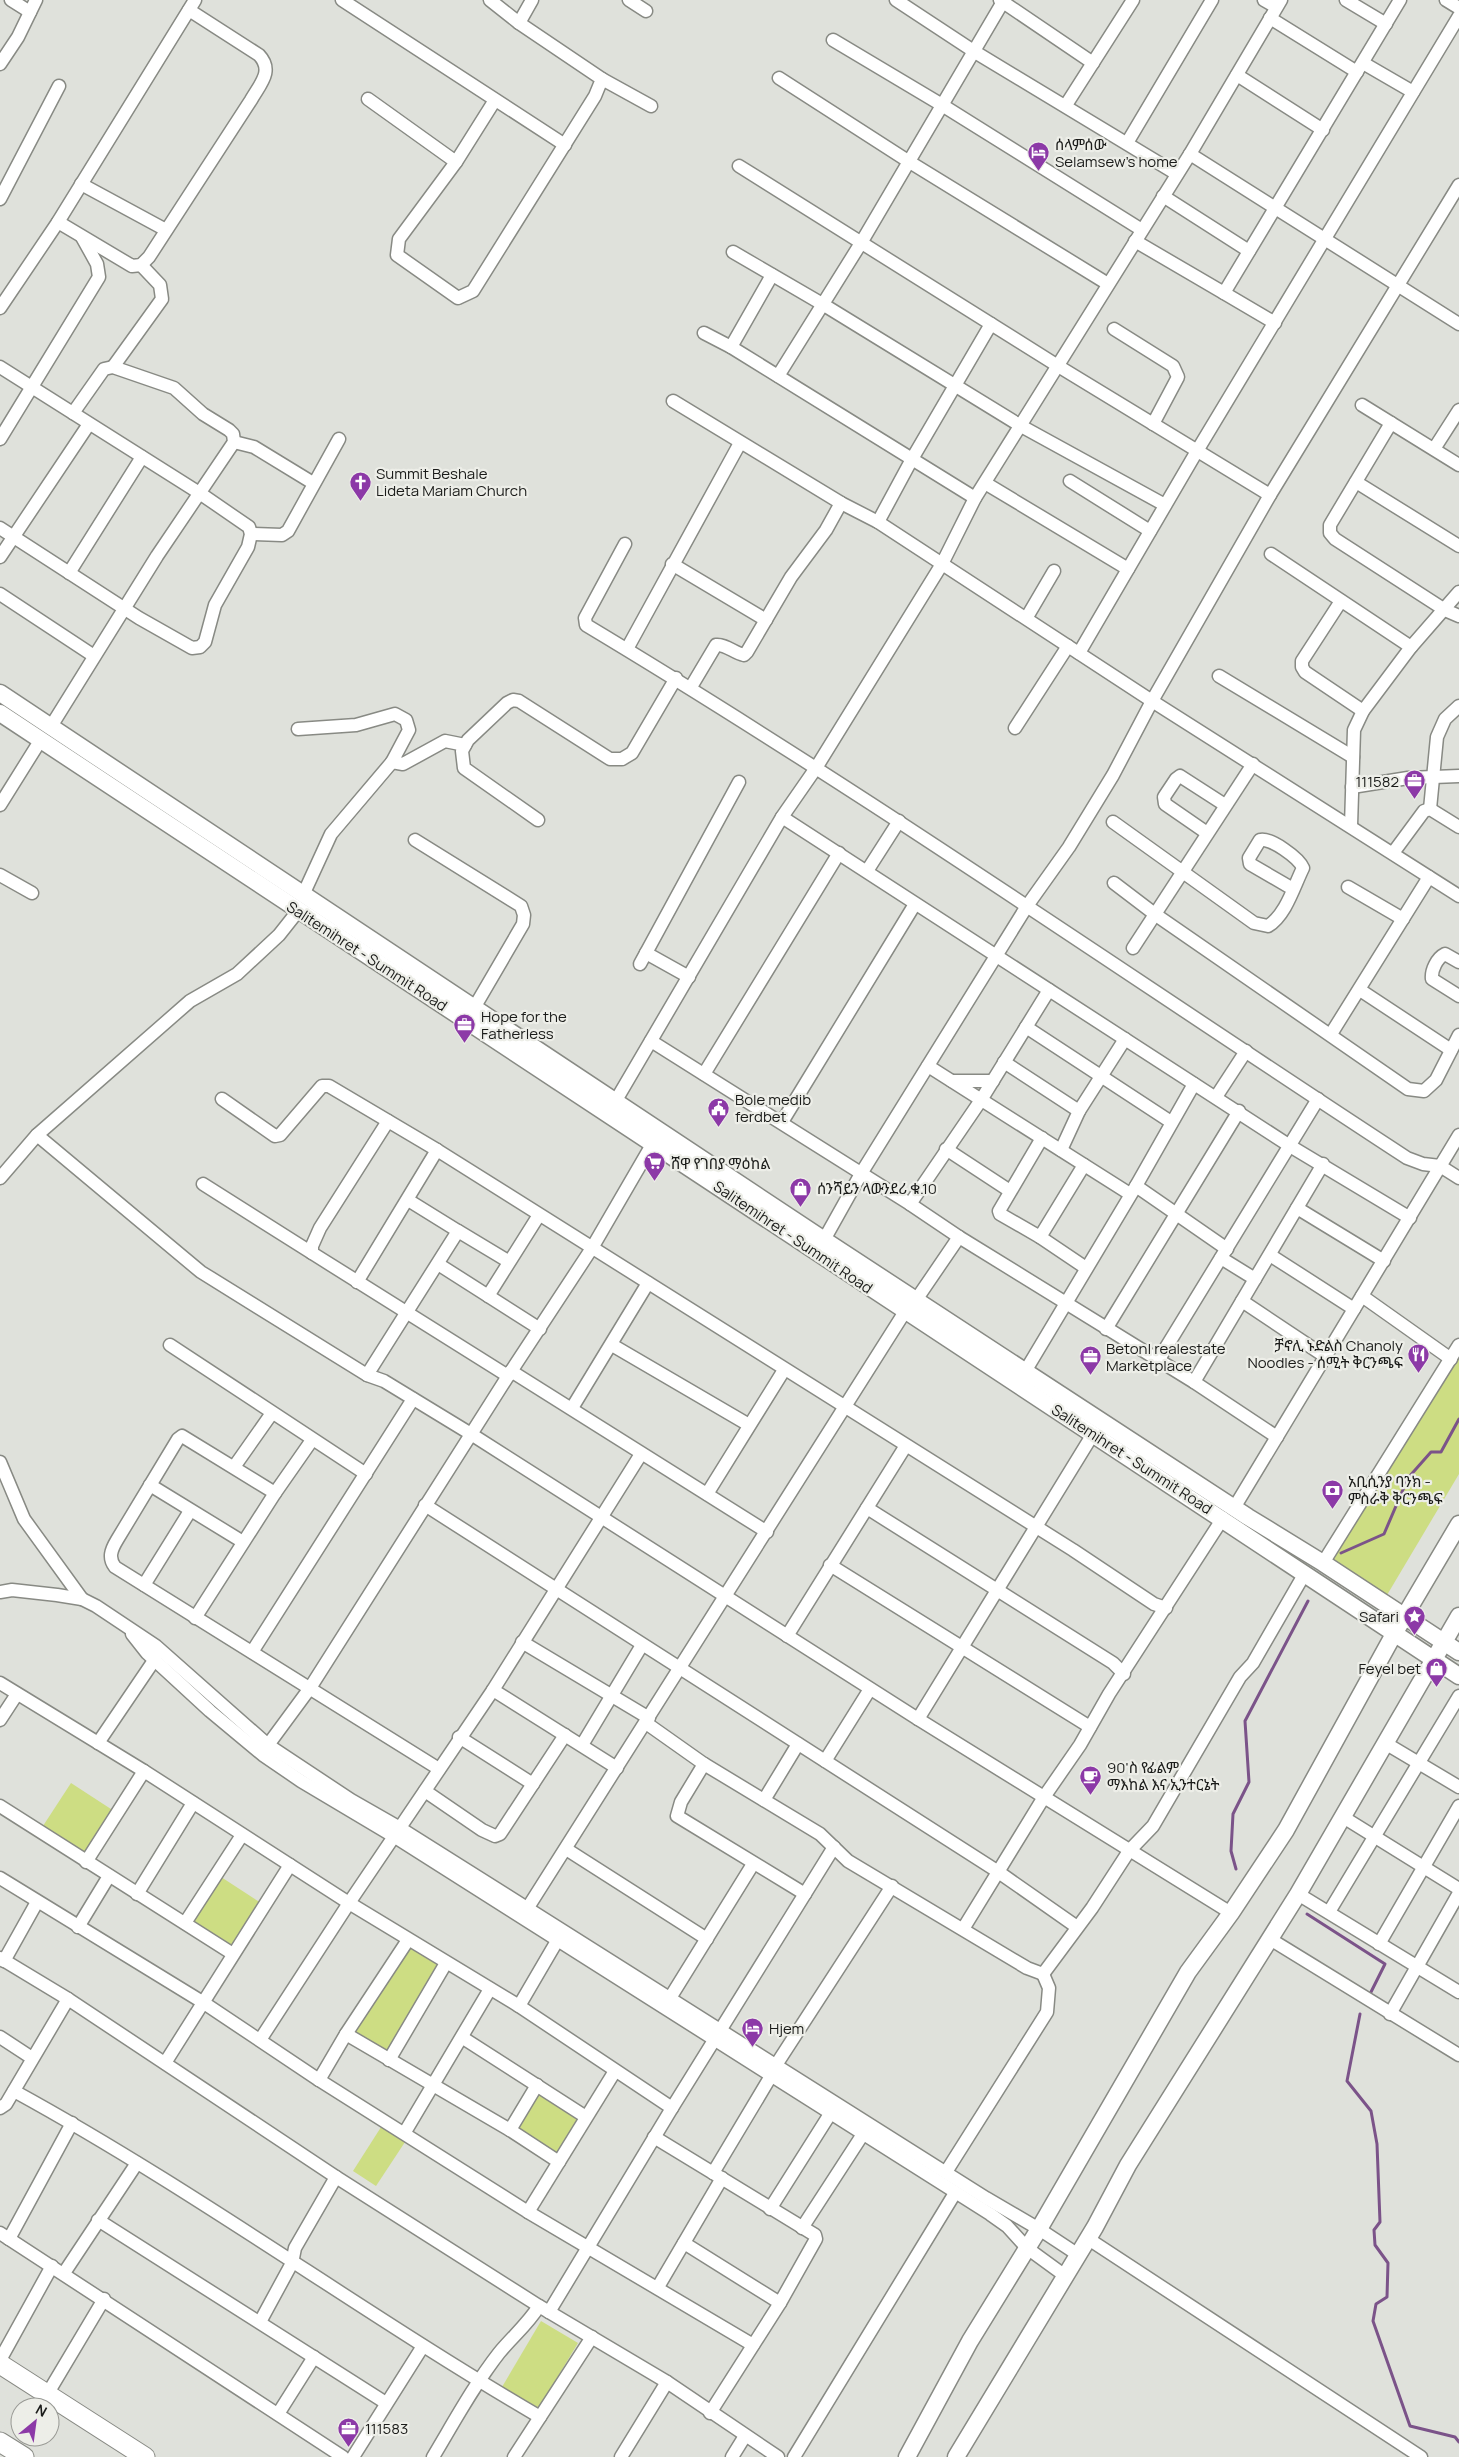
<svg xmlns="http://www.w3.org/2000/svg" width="1459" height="2457" font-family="Manrope,'Noto Sans Ethiopic',sans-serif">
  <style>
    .green { fill: #cddd83 }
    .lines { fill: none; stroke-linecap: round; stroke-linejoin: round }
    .stream { stroke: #7b5389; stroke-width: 3 }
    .minor-casing { stroke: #888a84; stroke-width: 15 }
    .major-casing { stroke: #888a84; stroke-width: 19 }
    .highway-casing { stroke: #888a84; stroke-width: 21 }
    .minor { stroke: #fff; stroke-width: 12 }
    .major { stroke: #fff; stroke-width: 16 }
    .highway { stroke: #fff; stroke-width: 19 }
    .labels { text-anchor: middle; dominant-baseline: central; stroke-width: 4.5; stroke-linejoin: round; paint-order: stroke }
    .poi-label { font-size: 15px; fill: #1a1b19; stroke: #edeee8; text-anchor: start }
    .street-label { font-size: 15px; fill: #1a1b19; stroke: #edeee8 }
  </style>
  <rect width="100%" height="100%" fill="#dfe1db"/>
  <!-- green -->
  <g class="green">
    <polygon points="1459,1352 1459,1474 1387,1595 1329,1559"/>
    <polygon points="71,1783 114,1811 84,1857 41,1829"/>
    <polygon points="218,1875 261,1903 230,1949 188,1921"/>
    <polygon points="407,1945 441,1966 387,2052 352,2030"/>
    <polygon points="539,2088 584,2117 560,2155 515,2127"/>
    <polygon points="383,2124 407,2139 376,2186 353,2171"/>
    <polygon points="541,2321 578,2343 539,2408 502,2387"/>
  </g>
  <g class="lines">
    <!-- stream -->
    <g class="stream">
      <polyline points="1341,1553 1384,1534 1408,1478 1431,1452 1441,1452 1459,1419"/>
      <polyline points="1236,1869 1231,1851 1233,1814 1249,1782 1245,1721 1308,1601"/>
      <polyline points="1307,1914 1385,1964 1371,1992"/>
      <polyline points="1360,2014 1347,2081 1371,2111 1377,2144 1380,2222 1374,2230 1375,2245 1388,2263 1387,2297 1376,2304 1373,2321 1410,2426 1455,2437 1459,2442"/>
    </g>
    <defs>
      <g id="minor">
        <polyline points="11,0 30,12"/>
        <polyline points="342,0 565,145"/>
        <polyline points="490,0 519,23 602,79 595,96 473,291 458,298 397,255 399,239 456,162 495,100"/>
        <polyline points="629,0 646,11"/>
        <polyline points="896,0 975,52 1177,174"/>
        <polyline points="1000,0 1093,63"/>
        <polyline points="1264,0 1276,7"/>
        <polyline points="1346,0 1386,24"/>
        <polyline points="1446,0 1459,8"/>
        <polyline points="1270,18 1357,72"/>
        <polyline points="519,23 532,0"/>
        <polyline points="833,40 942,105 1142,230"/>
        <polyline points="1363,63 1413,92"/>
        <polyline points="0,64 18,37 36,0"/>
        <polyline points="1237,75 1323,130"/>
        <polyline points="779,78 908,161 1108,284"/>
        <polyline points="602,79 651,106"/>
        <polyline points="368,99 456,162"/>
        <polyline points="1066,105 1133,0"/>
        <polyline points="1127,143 1212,0"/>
        <polyline points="1190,154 1459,324"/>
        <polyline points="739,166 1058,366 1270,495"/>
        <polyline points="81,184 166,230"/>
        <polyline points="1163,196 1249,251"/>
        <polyline points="0,199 59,86"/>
        <path d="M58,222L132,266L141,265L149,257L251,100C260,84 274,71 259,55L189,10"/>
        <polyline points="1135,241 1224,293 1400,0"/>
        <polyline points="733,252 824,305 1021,426 1165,505"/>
        <polyline points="1224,293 1275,323"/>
        <polyline points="0,308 58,222 195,0"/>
        <polyline points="1114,329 1173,366 1178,377 1153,424"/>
        <polyline points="704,333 731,347 975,498"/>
        <polyline points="731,347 772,275"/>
        <polyline points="0,367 201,494 249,527 251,534 248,547 215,605 205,642 200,647 192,648 139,618 0,528"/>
        <polyline points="113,367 162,299 160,285 141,265"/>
        <polyline points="778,376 861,243 1004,0"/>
        <polyline points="673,401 841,503 878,522 1152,701 1459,896"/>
        <polyline points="1362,405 1459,465"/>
        <polyline points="1391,423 1330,525 1330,533 1335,539 1445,610 1459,616"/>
        <polyline points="0,439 99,277 97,264 82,237"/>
        <polyline points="234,442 254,447 313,483"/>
        <polyline points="1434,449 1459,410"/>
        <polyline points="1070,481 1150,531"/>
        <polyline points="1356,482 1459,546"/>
        <polyline points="985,483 1128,569"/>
        <polyline points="878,522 912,459 991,324"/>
        <polyline points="251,534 282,535 288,531 339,439"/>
        <path d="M625,544L585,618L586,625C866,793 1134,980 1407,1158L1423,1164L1440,1166L1459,1178"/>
        <polyline points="1271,554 1411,647"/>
        <polyline points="0,557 89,424"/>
        <polyline points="672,564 766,620"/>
        <polyline points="69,573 142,457"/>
        <polyline points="0,594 94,656"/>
        <polyline points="1341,601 1302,661 1302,667 1305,672 1363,711"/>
        <polyline points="1027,617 1054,571"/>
        <polyline points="627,649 740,443"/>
        <polyline points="1079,653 1197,451 1459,16"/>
        <polyline points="1219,676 1353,757"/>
        <path d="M691,687L716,645C726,644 734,653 744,655L747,652L791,577L826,530L841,503"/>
        <polyline points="50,728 157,556 234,442 233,434 229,430 203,414 174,388 113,367 104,369 73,413"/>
        <polyline points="1015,728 1068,646"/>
        <polyline points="298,729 356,725 395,714 406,720 409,730 392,762 331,834 303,895"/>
        <polyline points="392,762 403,764 445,741 465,745"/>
        <polyline points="1352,787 1408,778 1459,776"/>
        <polyline points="0,805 40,741"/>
        <polyline points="1430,809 1437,737 1445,719 1459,706"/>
        <polyline points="782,817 1290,1146 1410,1218"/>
        <polyline points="538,820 464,768 462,751 468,740 507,703 513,700 519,701 610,759 622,759 632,753 676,678"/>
        <path d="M1113,822L1254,923L1268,926C1286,915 1294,886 1303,868C1299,858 1270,837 1260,840L1249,858L1250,864L1293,889"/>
        <polyline points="1351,826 1354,730 1363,711 1411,647 1459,592"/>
        <polyline points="1207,833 1165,804 1164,797 1176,779 1180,776 1225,805"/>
        <polyline points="415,840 521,906 524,915 523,924 474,1008"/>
        <polyline points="1393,853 1424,811 1430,809 1459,827"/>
        <polyline points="867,871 899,821"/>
        <polyline points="0,875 32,893"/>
        <polyline points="1114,883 1156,915 1408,1089 1424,1091 1436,1080 1459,1035"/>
        <polyline points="1348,887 1403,919"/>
        <polyline points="1133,948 1253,764"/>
        <polyline points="646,953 689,977"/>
        <path d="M1459,962L1445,954C1437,958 1431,970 1432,979L1459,996"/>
        <polyline points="640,964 739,782"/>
        <polyline points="1049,990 981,1100 910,1204 959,1237 1194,1382 1323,1164"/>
        <polyline points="1360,990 1451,1050"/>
        <polyline points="1026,1027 1171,1122"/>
        <polyline points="1331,1034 1429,877"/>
        <polyline points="651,1041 910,1204"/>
        <polyline points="1004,1062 1079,1111 1061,1150"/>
        <polyline points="928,1066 1130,1194"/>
        <polyline points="704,1074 839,853"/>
        <polyline points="952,1081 993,1081"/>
        <polyline points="1216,1097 1246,1051"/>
        <polyline points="222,1099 275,1136 280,1135 322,1086 329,1086 437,1150 1073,1550 1154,1604 1166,1608"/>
        <polyline points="615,1102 782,817 816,768 942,564 975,498 1190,154 1281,0"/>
        <polyline points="1079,1111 1125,1039"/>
        <polyline points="388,1121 320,1228 312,1246 312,1253 508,1376"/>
        <polyline points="782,1122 915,904"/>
        <polyline points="37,1135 201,1272 367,1375"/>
        <polyline points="1042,1138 999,1211 1000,1214 1040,1237 1086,1268"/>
        <polyline points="946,1149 1010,1191"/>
        <polyline points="0,1178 37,1135 190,1001 237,974 279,935 298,911"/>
        <polyline points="203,1184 312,1253"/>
        <polyline points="1136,1186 1227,1249"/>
        <polyline points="408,1200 458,1231 367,1375 384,1381 471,1434 918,1719 1231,1913"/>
        <polyline points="1297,1208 1384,1261"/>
        <polyline points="458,1231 508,1261"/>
        <polyline points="1040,1237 1084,1165"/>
        <polyline points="820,1247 862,1172 1027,906 1069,847 1113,775 1152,701 1270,495 1459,185"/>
        <polyline points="1270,1255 1354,1309"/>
        <polyline points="1221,1258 1255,1279"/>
        <polyline points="438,1264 540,1329"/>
        <polyline points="357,1282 437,1150"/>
        <polyline points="488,1296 539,1215"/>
        <polyline points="1362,1296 1451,1359"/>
        <polyline points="916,1300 959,1237"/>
        <polyline points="1242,1301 1326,1357"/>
        <polyline points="1106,1329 1239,1111"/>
        <polyline points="170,1345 366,1474"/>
        <polyline points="612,1345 749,1425"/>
        <polyline points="1159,1359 1318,1099"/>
        <polyline points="1026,1370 1136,1186 1194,1084"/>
        <polyline points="511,1371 767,1532"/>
        <polyline points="1194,1382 1277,1437"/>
        <polyline points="572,1408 648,1283"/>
        <polyline points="0,1462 24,1519 82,1599"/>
        <polyline points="234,1467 272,1413"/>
        <polyline points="150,1485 243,1542"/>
        <path d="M275,1493L182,1436L178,1439L117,1540C111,1550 108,1558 115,1567L439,1769"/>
        <polyline points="707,1494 784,1370"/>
        <polyline points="425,1505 997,1871 1077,1927"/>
        <polyline points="867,1508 1113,1663 1124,1674"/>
        <polyline points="1234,1508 1459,1135"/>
        <polyline points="1323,1563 1459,1345"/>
        <polyline points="830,1565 1090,1727"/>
        <polyline points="144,1585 190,1511"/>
        <polyline points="0,1592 12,1590 57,1595 82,1599 96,1606 156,1646 268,1745 351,1800 400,1828 986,2198 1039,2229 1077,2254"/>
        <polyline points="195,1618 275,1493 312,1440"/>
        <polyline points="132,1634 147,1653 210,1711 263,1755 301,1781 395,1837 990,2214 1007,2226 1027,2248 1064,2275"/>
        <polyline points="787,1636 905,1447"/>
        <polyline points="522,1642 649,1718"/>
        <polyline points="252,1652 413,1399"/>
        <polyline points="0,1683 144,1771 349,1903 519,2006 672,2108"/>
        <polyline points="493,1690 617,1768"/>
        <polyline points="918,1719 1093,1434"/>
        <polyline points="0,1720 17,1694"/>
        <polyline points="646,1723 704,1764 820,1834 848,1861 1027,1968 1043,1974 1092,1908 1129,1851 1153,1826 1240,1677 1253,1663 1305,1573"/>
        <polyline points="459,1737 533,1784"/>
        <polyline points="98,1743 155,1659"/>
        <polyline points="1385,1743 1459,1787"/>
        <polyline points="268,1745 310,1688 508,1376 592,1248 653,1143"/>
        <polyline points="582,1745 642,1645"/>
        <polyline points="825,1761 870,1689"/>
        <polyline points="704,1764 681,1802 677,1816 805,1894"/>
        <polyline points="425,1791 482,1830 495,1836 500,1834 565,1735"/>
        <polyline points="764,1800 798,1744"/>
        <polyline points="0,1806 233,1954"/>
        <polyline points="1343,1817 1459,1889"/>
        <polyline points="566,1849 707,1939"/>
        <polyline points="86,1862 144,1771"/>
        <polyline points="0,1878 204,2003 319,2080 528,2212 753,2345"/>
        <polyline points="137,1894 193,1803"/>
        <polyline points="1298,1894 1459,1992"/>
        <polyline points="527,1909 906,1310"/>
        <polyline points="1329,1912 1459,1696"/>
        <polyline points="185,1923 242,1835"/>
        <polyline points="78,1927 109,1876"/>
        <polyline points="963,1929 1044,1797 1080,1745 1109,1694 1223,1518"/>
        <polyline points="1270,1939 1459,2055"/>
        <polyline points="1379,1944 1459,1806"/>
        <polyline points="0,1958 68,1999 336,2177 539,2306 667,2382 778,2457"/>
        <polyline points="4,1961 37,1902"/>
        <polyline points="670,1998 753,1864"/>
        <polyline points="519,2006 557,1941"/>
        <polyline points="1390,2014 1459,1893"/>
        <polyline points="346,2034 510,2130 559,2162"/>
        <polyline points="0,2037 32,2058"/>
        <polyline points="463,2038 586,2117"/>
        <polyline points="260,2040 349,1903 493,1690 641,1454"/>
        <polyline points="389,2060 446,1963"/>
        <polyline points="165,2063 290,1865"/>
        <polyline points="776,2065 892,1886"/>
        <polyline points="319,2080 346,2034 408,1940"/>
        <path d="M14,2091C195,2190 362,2313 540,2417"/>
        <polyline points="0,2108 6,2104 68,1999"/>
        <polyline points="510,2130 537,2085"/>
        <polyline points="405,2132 490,1989"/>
        <polyline points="654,2137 815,2235 816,2239 780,2303 710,2413"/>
        <polyline points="946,2172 1047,2012 1049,1988 1043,1974"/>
        <polyline points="713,2173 771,2076"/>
        <polyline points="770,2209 830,2114"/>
        <polyline points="528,2212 615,2071"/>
        <polyline points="98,2220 386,2403"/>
        <polyline points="802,2228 863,2134"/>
        <polyline points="0,2233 343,2457"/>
        <polyline points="1087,2238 1421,2457"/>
        <polyline points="9,2239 72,2123"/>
        <polyline points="684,2243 780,2303"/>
        <polyline points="64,2273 137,2163"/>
        <polyline points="658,2287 722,2178"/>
        <polyline points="549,2312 672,2108 834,1847"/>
        <polyline points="260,2322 292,2263 295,2248 336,2177"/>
        <polyline points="0,2360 52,2266"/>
        <polyline points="48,2393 104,2299"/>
        <polyline points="278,2414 314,2357"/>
        <polyline points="353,2457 423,2346"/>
        <path d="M433,2457C454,2422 474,2385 499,2353C512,2337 528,2324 539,2306"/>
        <polyline points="514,2457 592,2337"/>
        <polyline points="621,2457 667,2382"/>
        <polyline points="732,2457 745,2436"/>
        <polyline points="794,2457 955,2193"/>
      </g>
      <g id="major">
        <polyline points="0,693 824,1240 1248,1517 1323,1563 1459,1652"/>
        <polyline points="0,713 1459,1676"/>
        <polyline points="907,2457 970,2341 1039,2229 1188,1972 1231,1913 1286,1830 1394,1634 1459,1524"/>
        <polyline points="956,2457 1095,2227 1128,2165 1298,1894 1459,1616"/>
      </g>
      <g id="highway">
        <polyline points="0,2364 145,2457"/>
        <polyline points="0,2442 24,2457"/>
      </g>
    </defs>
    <!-- minor casing -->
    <use href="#minor" class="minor-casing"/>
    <!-- major casing -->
    <use href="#major" class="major-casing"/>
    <!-- highway casing -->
    <use href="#highway" class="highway-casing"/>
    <!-- minor -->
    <use href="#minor" class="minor"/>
    <!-- major -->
    <use href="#major" class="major"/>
    <!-- highway -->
    <use href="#highway" class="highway"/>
  </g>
  <!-- icons -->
  <defs>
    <symbol id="hotel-pin" viewBox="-11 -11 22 30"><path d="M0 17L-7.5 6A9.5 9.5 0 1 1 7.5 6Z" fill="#8c39a7" stroke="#edeee8"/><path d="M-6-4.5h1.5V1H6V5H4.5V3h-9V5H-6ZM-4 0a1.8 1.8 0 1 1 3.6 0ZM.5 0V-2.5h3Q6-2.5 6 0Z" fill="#fff"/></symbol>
    <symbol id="church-pin" viewBox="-11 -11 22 30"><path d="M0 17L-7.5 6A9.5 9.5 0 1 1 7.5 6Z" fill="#8c39a7" stroke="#edeee8"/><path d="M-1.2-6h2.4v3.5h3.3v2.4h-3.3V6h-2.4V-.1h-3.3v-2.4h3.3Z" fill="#fff"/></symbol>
    <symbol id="office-pin" viewBox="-11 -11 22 30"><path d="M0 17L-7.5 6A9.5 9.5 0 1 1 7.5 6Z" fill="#8c39a7" stroke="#edeee8"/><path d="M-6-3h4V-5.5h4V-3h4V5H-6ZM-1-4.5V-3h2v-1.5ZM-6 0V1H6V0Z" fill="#fff"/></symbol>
    <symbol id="civic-pin" viewBox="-11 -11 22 30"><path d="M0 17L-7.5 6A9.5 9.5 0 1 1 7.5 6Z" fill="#8c39a7" stroke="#edeee8"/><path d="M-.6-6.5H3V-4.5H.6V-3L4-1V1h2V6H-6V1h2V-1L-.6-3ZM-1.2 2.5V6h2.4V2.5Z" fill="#fff"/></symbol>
    <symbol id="supermarket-pin" viewBox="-11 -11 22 30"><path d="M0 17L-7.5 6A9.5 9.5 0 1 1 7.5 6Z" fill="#8c39a7" stroke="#edeee8"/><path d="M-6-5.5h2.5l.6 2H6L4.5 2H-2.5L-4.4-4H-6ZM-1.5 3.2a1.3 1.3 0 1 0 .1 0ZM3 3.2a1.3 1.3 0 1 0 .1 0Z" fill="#fff"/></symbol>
    <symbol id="shop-pin" viewBox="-11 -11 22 30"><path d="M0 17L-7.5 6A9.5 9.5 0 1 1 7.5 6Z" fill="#8c39a7" stroke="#edeee8"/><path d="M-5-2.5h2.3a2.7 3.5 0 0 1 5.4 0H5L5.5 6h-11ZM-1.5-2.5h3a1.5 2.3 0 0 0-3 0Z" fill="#fff"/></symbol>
    <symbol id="restaurant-pin" viewBox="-11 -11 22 30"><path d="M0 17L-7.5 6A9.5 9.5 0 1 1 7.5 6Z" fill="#8c39a7" stroke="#edeee8"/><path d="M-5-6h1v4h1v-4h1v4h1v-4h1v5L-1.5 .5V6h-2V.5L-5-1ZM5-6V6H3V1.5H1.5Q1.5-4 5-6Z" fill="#fff"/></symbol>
    <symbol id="bank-pin" viewBox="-11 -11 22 30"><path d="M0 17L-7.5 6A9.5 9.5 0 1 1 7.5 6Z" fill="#8c39a7" stroke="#edeee8"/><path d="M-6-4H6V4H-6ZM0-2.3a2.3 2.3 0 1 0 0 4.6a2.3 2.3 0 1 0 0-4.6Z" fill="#fff"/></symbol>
    <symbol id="sight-pin" viewBox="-11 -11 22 30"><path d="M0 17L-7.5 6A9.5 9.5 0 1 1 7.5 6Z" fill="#8c39a7" stroke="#edeee8"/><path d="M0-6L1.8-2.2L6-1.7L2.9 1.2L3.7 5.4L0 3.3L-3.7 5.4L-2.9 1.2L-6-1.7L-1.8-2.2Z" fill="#fff"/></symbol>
    <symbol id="cafe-pin" viewBox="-11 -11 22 30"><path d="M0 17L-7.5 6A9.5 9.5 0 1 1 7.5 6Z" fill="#8c39a7" stroke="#edeee8"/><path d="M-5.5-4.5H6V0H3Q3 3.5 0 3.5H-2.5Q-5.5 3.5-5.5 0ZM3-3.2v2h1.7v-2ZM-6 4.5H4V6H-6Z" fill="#fff"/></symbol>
  </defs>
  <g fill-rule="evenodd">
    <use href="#hotel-pin" x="1026" y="140" width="25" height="34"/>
    <use href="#church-pin" x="348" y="470" width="25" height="34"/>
    <use href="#office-pin" x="1402" y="768" width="25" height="34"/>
    <use href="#office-pin" x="452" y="1012" width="25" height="34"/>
    <use href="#civic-pin" x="706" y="1096" width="25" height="34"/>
    <use href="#supermarket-pin" x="642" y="1150" width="25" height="34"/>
    <use href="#shop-pin" x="788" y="1176" width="25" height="34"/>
    <use href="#restaurant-pin" x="1406" y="1342" width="25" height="34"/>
    <use href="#office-pin" x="1078" y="1344" width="25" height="34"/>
    <use href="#bank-pin" x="1320" y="1478" width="25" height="34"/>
    <use href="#sight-pin" x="1402" y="1604" width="25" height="34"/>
    <use href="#shop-pin" x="1424" y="1656" width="25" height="34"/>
    <use href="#cafe-pin" x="1078" y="1764" width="25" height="34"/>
    <use href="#hotel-pin" x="740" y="2016" width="25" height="34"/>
    <use href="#office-pin" x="336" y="2416" width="25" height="34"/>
  </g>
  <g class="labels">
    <!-- poi labels -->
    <g class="poi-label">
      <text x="1055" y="144">ሰላምሰው<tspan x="1055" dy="17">Selamsew's home</tspan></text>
      <text x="376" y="473">Summit Beshale<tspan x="376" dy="17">Lideta Mariam Church</tspan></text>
      <text x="1399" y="781" text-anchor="end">111582</text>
      <text x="481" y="1016">Hope for the<tspan x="481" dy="17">Fatherless</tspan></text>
      <text x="735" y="1099">Bole medib<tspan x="735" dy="17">ferdbet</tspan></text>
      <text x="671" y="1163">ሸዋ የገበያ ማዕከል</text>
      <text x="817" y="1188">ሰንሻይን ላውንደሪ ቁ.10</text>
      <text x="1403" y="1345" text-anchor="end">ቻኖሊ ኑድልስ Chanoly<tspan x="1403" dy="17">Noodles - ሰሚት ቅርንጫፍ</tspan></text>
      <text x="1106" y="1348">Beton| realestate<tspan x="1106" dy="17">Marketplace</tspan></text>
      <text x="1348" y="1481">አቢሲንያ ባንክ -<tspan x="1348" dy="17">ምስራቅ ቅርንጫፍ</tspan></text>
      <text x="1399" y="1616" text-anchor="end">Safari</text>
      <text x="1421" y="1668" text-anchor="end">Feyel bet</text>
      <text x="1107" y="1767">90'ስ የፊልም<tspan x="1107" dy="17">ማእከል እና ኢንተርኔት</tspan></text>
      <text x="769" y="2028">Hjem</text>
      <text x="365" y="2428">111583</text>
    </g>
    <!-- street labels -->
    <g class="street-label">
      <text transform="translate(367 956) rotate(33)">Salitemihret - Summit Road</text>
      <text transform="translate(793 1237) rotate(34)">Salitemihret - Summit Road</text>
      <text transform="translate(1132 1459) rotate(33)">Salitemihret - Summit Road</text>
    </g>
  </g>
  <!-- north arrow -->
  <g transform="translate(35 2422) rotate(29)"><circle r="24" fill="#edeee8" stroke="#999a95"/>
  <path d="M0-4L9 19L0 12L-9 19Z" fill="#8c39a7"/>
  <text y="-8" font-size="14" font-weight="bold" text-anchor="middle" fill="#1a1b19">N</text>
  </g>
</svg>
